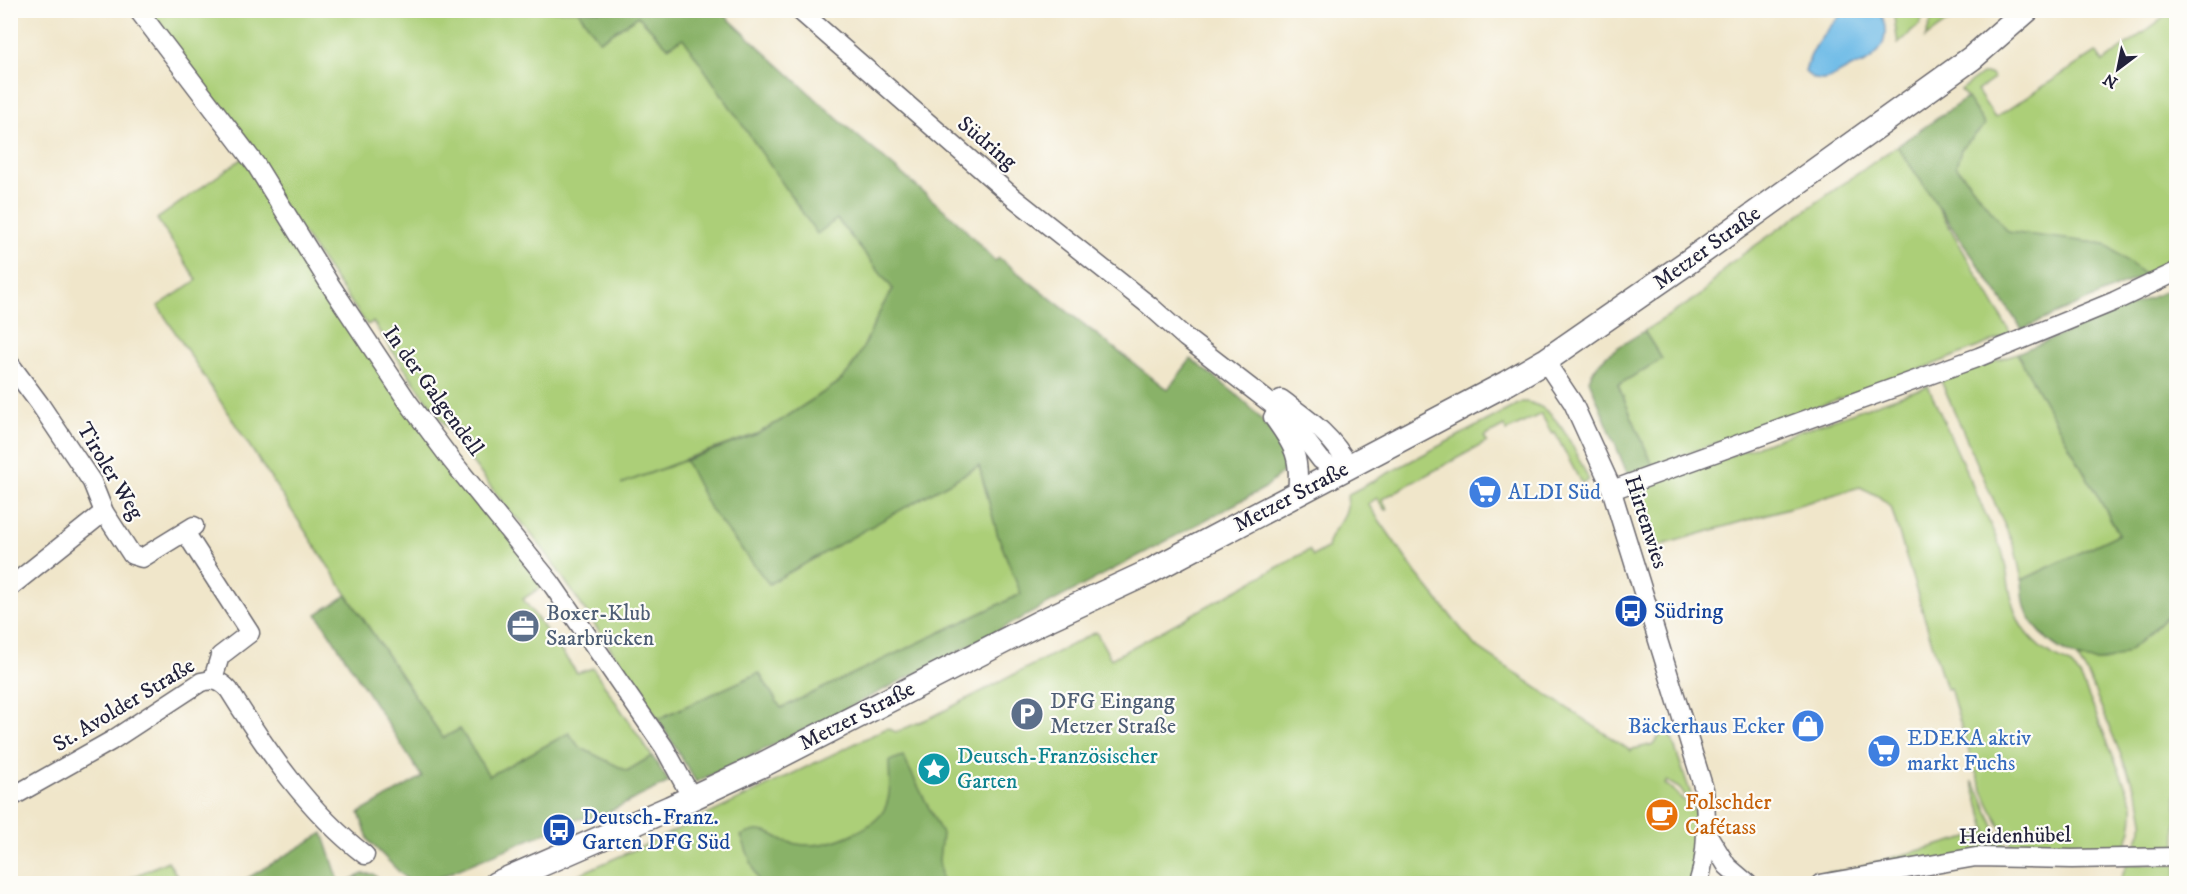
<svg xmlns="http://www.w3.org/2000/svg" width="2187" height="894" font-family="'IM FELL DW Pica',serif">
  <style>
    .green { fill: #accf78; stroke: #67785a; stroke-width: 1.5 }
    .forest { fill: #89b268; stroke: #566a52; stroke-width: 1.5 }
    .water { fill: #6ebbe7; stroke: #486e91; stroke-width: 1.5 }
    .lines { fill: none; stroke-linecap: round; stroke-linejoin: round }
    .minor-casing { stroke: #6a676d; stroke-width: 21 }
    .major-casing { stroke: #6a676d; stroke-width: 27 }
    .minor { stroke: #fff; stroke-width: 18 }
    .major { stroke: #fff; stroke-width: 24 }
    .labels { text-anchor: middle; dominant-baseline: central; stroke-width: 4.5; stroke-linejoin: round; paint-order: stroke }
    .street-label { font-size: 22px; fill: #22223b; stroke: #fdfcf7 }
    .shop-label { font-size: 22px; fill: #366cbe; stroke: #fdfcf7; text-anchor: start }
    .transit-label { font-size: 22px; fill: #164399; stroke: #fdfcf7; text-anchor: start }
    .service-label { font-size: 22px; fill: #4e5e75; stroke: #fdfcf7; text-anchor: start }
    .culture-label { font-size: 22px; fill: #0d838f; stroke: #fdfcf7; text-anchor: start }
    .food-label { font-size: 22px; fill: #c56008; stroke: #fdfcf7; text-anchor: start }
  </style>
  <rect width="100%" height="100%" fill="#fdfcf7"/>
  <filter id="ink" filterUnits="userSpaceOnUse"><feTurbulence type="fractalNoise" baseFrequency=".0167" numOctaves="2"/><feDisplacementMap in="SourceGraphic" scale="12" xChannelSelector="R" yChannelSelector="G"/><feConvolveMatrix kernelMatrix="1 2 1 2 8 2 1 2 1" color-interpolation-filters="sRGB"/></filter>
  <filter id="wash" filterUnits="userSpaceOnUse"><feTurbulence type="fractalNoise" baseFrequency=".008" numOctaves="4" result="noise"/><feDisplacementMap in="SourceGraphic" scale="24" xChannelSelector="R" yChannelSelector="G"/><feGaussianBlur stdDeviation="1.35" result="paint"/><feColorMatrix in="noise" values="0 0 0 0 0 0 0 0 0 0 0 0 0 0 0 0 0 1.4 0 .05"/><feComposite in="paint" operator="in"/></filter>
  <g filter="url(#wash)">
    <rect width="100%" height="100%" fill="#f0e6ca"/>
    <!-- green -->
    <g class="green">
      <polygon points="1935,10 1963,11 1925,38"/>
      <path d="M147,11H578L600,41L638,16L668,47L683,37L817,233L837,219L893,289L882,307L862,350L850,370L838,383L780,421L757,434L685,459L769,583L979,466L998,536L1021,594L781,709L759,673L658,719L549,557L520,520L513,516C464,452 417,388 373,322L367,325Z"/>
      <polygon points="1893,11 1926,11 1920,24 1898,44"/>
      <polygon points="2173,11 2176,11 2176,261 2145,275 2105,244 2008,233 1956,166 1961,149 1985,125 1961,90 1982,74 1990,74 1994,79 1977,91 1995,118 2096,52 2103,62"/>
      <polygon points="1897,146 1934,200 2011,334 1927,367 1653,466 1618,385 1662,359 1644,331 1700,296 1729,264"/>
      <polygon points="243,158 543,586 523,599 577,673 593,668 652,756 627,771 579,747 569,733 489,777 460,729 443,738 347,595 158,306 197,280 157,219"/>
      <polygon points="2017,353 2119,534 2022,580 2015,549 1941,381"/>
      <path d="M1928,386L2002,551C2013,589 2006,620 2041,648C2058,662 2067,656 2081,678L2133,804C2134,822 2131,836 2123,852L2018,853C1981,805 1967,745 1950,688L1946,689L1891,507L1878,496L1860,487L1651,548L1632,490Z"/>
      <path d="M1522,402C1557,401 1576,454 1589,480L1583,483L1580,481L1555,433L1552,434L1541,414L1507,431L1504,426L1484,437L1487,442L1382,499L1387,509L1385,510L1377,498L1368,504L1416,573L1475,646L1631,751L1633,749L1654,744L1667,725L1693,800L1691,802L1679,788L1667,781L1665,784C1681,794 1689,811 1707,818L1698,883L557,884L645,845L887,728L896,732L934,716L1096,632L1111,659L1309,550L1313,556L1327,548C1330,526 1351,520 1347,495Z"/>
      <path d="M2176,607V852H2133L2144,821L2141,804L2088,675L2077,658C2083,659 2090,661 2096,661C2125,662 2157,626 2176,607Z"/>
      <polygon points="1972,781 1981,795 1995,829 2011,854 1817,878 1782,882 1773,880 1847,870 1987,832"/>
      <polygon points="168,861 181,883 120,883"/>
      <polygon points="2127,864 2176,864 2176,883 2119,884"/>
    </g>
    <!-- forest -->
    <g class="forest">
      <path d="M578,11H720L840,121L957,221L995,261L999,258L1164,387L1168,389L1191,359C1223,384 1287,426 1283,472L1265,488C1077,589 889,691 696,782L658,719L759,673L781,708L1021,594L998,536L979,466L769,584L710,509L685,460L621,484L757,434L780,421L838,383L850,370L862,350L882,307L893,289L837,219L817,234L683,38L668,47L638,16L600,41Z"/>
      <polygon points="1967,98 1985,125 1961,149 1956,166 2008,232 2105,244 2145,275 2022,329 1897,146"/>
      <path d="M2176,287V607C2160,622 2140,645 2121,655C2090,672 2051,649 2033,623C2023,611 2023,595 2022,580L2119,534L2017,353Z"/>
      <path d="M1644,331L1662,359L1618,385L1653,466L1627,473L1589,380C1598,355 1623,345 1644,331Z"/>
      <polygon points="347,595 443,738 460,729 489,776 569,733 579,747 627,771 652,756 669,782 600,816 578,819 426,883 410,883 369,841 359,813 422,777 317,614"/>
      <path d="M903,756L942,834L939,860L942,883H759L741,836C746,834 753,830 759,831C769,831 776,837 785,841C791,843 801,845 808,845C830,846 875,829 885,808C892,793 889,776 889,761Z"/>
      <polygon points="323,833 339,881 345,882 363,874 373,874 383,883 241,882"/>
    </g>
    <!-- water -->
    <path class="water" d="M1846,10L1880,11C1890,32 1886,51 1865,63C1860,65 1856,65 1851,67C1835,75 1822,89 1805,72C1811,47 1827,29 1846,10Z"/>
  </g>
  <g filter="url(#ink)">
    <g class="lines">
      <defs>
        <g id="minor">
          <polyline points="138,10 256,165 329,283 408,402 452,461 551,583 664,747 692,798"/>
          <polyline points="799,10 1014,198 1150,306 1186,338 1274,406 1301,434 1321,460 1338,472"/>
          <path d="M1545,361L1573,403L1609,482L1704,789C1707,821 1708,853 1698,884"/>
          <polyline points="10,364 39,403 92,482 104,512 132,555 142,558 194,526"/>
          <path d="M1281,399C1309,420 1331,434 1349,466"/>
          <path d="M1273,417C1294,446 1301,457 1297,494"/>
          <polyline points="1612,490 1979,357 2115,301 2176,272"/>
          <polyline points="185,532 250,633 220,656 213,679"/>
          <polyline points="10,587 104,512"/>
          <path d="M10,798L111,741L201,682C214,679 220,680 229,690C267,751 308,811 365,855"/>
          <polyline points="1706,832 1727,866 1748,884"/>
          <polyline points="1820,884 1976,857 2072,859 2176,857"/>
        </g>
        <polyline id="major" points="496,884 670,808 764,764 1039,623 1147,573 1507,383 1545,361 1688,262 1972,58 2027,10"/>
      </defs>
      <!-- minor casing -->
      <use href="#minor" class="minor-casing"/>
      <!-- major casing -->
      <use href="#major" class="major-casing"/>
      <!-- minor -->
      <use href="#minor" class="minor"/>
      <!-- major -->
      <use href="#major" class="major"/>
    </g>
  </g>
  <!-- icons -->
  <defs>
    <symbol id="supermarket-disc" viewBox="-11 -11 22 22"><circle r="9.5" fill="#3f7fe0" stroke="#fdfcf7"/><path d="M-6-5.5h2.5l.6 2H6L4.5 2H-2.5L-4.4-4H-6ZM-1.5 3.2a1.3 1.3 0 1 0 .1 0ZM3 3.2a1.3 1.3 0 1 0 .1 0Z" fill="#fff"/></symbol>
    <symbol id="bus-disc" viewBox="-11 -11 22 22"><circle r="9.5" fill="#1a4fb4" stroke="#fdfcf7"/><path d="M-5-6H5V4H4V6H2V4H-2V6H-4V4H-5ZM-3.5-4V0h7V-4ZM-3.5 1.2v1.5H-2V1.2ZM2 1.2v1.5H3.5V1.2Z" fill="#fff"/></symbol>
    <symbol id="office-disc" viewBox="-11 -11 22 22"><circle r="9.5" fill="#5c6f8a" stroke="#fdfcf7"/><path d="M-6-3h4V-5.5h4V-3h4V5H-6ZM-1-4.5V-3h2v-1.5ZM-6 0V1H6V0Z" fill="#fff"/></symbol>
    <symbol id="parking-disc" viewBox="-11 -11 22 22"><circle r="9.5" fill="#5c6f8a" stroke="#fdfcf7"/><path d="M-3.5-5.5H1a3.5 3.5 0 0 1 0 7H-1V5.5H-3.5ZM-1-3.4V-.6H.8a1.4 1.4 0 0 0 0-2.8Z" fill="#fff"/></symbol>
    <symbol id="shop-disc" viewBox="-11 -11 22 22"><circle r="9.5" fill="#3f7fe0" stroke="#fdfcf7"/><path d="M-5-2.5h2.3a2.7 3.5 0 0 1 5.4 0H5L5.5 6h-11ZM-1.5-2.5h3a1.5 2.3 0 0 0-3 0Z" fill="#fff"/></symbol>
    <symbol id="sight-disc" viewBox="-11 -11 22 22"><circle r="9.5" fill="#0f9aa8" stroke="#fdfcf7"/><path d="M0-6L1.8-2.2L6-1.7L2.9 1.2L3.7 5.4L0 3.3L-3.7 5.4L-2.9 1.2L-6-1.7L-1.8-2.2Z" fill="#fff"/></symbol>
    <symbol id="cafe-disc" viewBox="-11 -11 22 22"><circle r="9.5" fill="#e8710a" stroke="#fdfcf7"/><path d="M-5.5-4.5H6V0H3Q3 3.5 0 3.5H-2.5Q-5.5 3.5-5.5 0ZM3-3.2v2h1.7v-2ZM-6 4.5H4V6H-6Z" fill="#fff"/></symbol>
  </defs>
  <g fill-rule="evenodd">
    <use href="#supermarket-disc" x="1466" y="473" width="38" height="38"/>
    <use href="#bus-disc" x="1612" y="592" width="38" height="38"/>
    <use href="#office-disc" x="504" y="607" width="38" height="38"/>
    <use href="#parking-disc" x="1008" y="695" width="38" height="38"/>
    <use href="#shop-disc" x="1789" y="707" width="38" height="38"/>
    <use href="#supermarket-disc" x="1865" y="732" width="38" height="38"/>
    <use href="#sight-disc" x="915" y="750" width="38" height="38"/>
    <use href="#cafe-disc" x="1643" y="796" width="38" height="38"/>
    <use href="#bus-disc" x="540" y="811" width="38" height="38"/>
  </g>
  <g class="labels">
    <!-- street labels -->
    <g class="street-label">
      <text transform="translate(987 143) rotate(40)">Südring</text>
      <text transform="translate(1707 248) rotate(-36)">Metzer Straße</text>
      <text transform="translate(433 391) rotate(54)">In der Galgendell</text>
      <text transform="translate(110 471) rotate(59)">Tiroler Weg</text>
      <text transform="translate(1291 497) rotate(-28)">Metzer Straße</text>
      <text transform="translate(1646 522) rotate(72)">Hirtenwies</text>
      <text transform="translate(124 705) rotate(-31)">St. Avolder Straße</text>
      <text transform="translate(857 716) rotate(-27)">Metzer Straße</text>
      <text transform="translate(2015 836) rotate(-1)">Heidenhübel</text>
    </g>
    <!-- shop labels -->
    <g class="shop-label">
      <text x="1508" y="492">ALDI Süd</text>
      <text x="1785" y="726" text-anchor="end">Bäckerhaus Ecker</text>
      <text x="1907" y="738">EDEKA aktiv<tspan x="1907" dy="25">markt Fuchs</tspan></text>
    </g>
    <!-- transit labels -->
    <g class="transit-label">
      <text x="1654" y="611">Südring</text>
      <text x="582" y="817">Deutsch-Franz.<tspan x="582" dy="25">Garten DFG Süd</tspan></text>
    </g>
    <!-- service labels -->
    <g class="service-label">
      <text x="546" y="613">Boxer-Klub<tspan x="546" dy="25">Saarbrücken</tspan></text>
      <text x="1050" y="701">DFG Eingang<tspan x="1050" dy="25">Metzer Straße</tspan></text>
    </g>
    <!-- culture labels -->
    <g class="culture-label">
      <text x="957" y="756">Deutsch-Französischer<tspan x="957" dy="25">Garten</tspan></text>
    </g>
    <!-- food labels -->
    <g class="food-label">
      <text x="1685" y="802">Folschder<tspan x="1685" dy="25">Cafétass</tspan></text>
    </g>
  </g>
  <!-- margin -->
  <rect width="2187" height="894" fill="none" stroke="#fdfcf7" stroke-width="36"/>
  <!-- north arrow -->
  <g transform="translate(2118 69) rotate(212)" stroke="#fdfcf7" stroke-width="4.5" paint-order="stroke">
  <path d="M0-4.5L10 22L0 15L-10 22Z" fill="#22223b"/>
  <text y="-9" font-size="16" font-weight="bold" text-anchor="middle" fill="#22223b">N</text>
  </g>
</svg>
